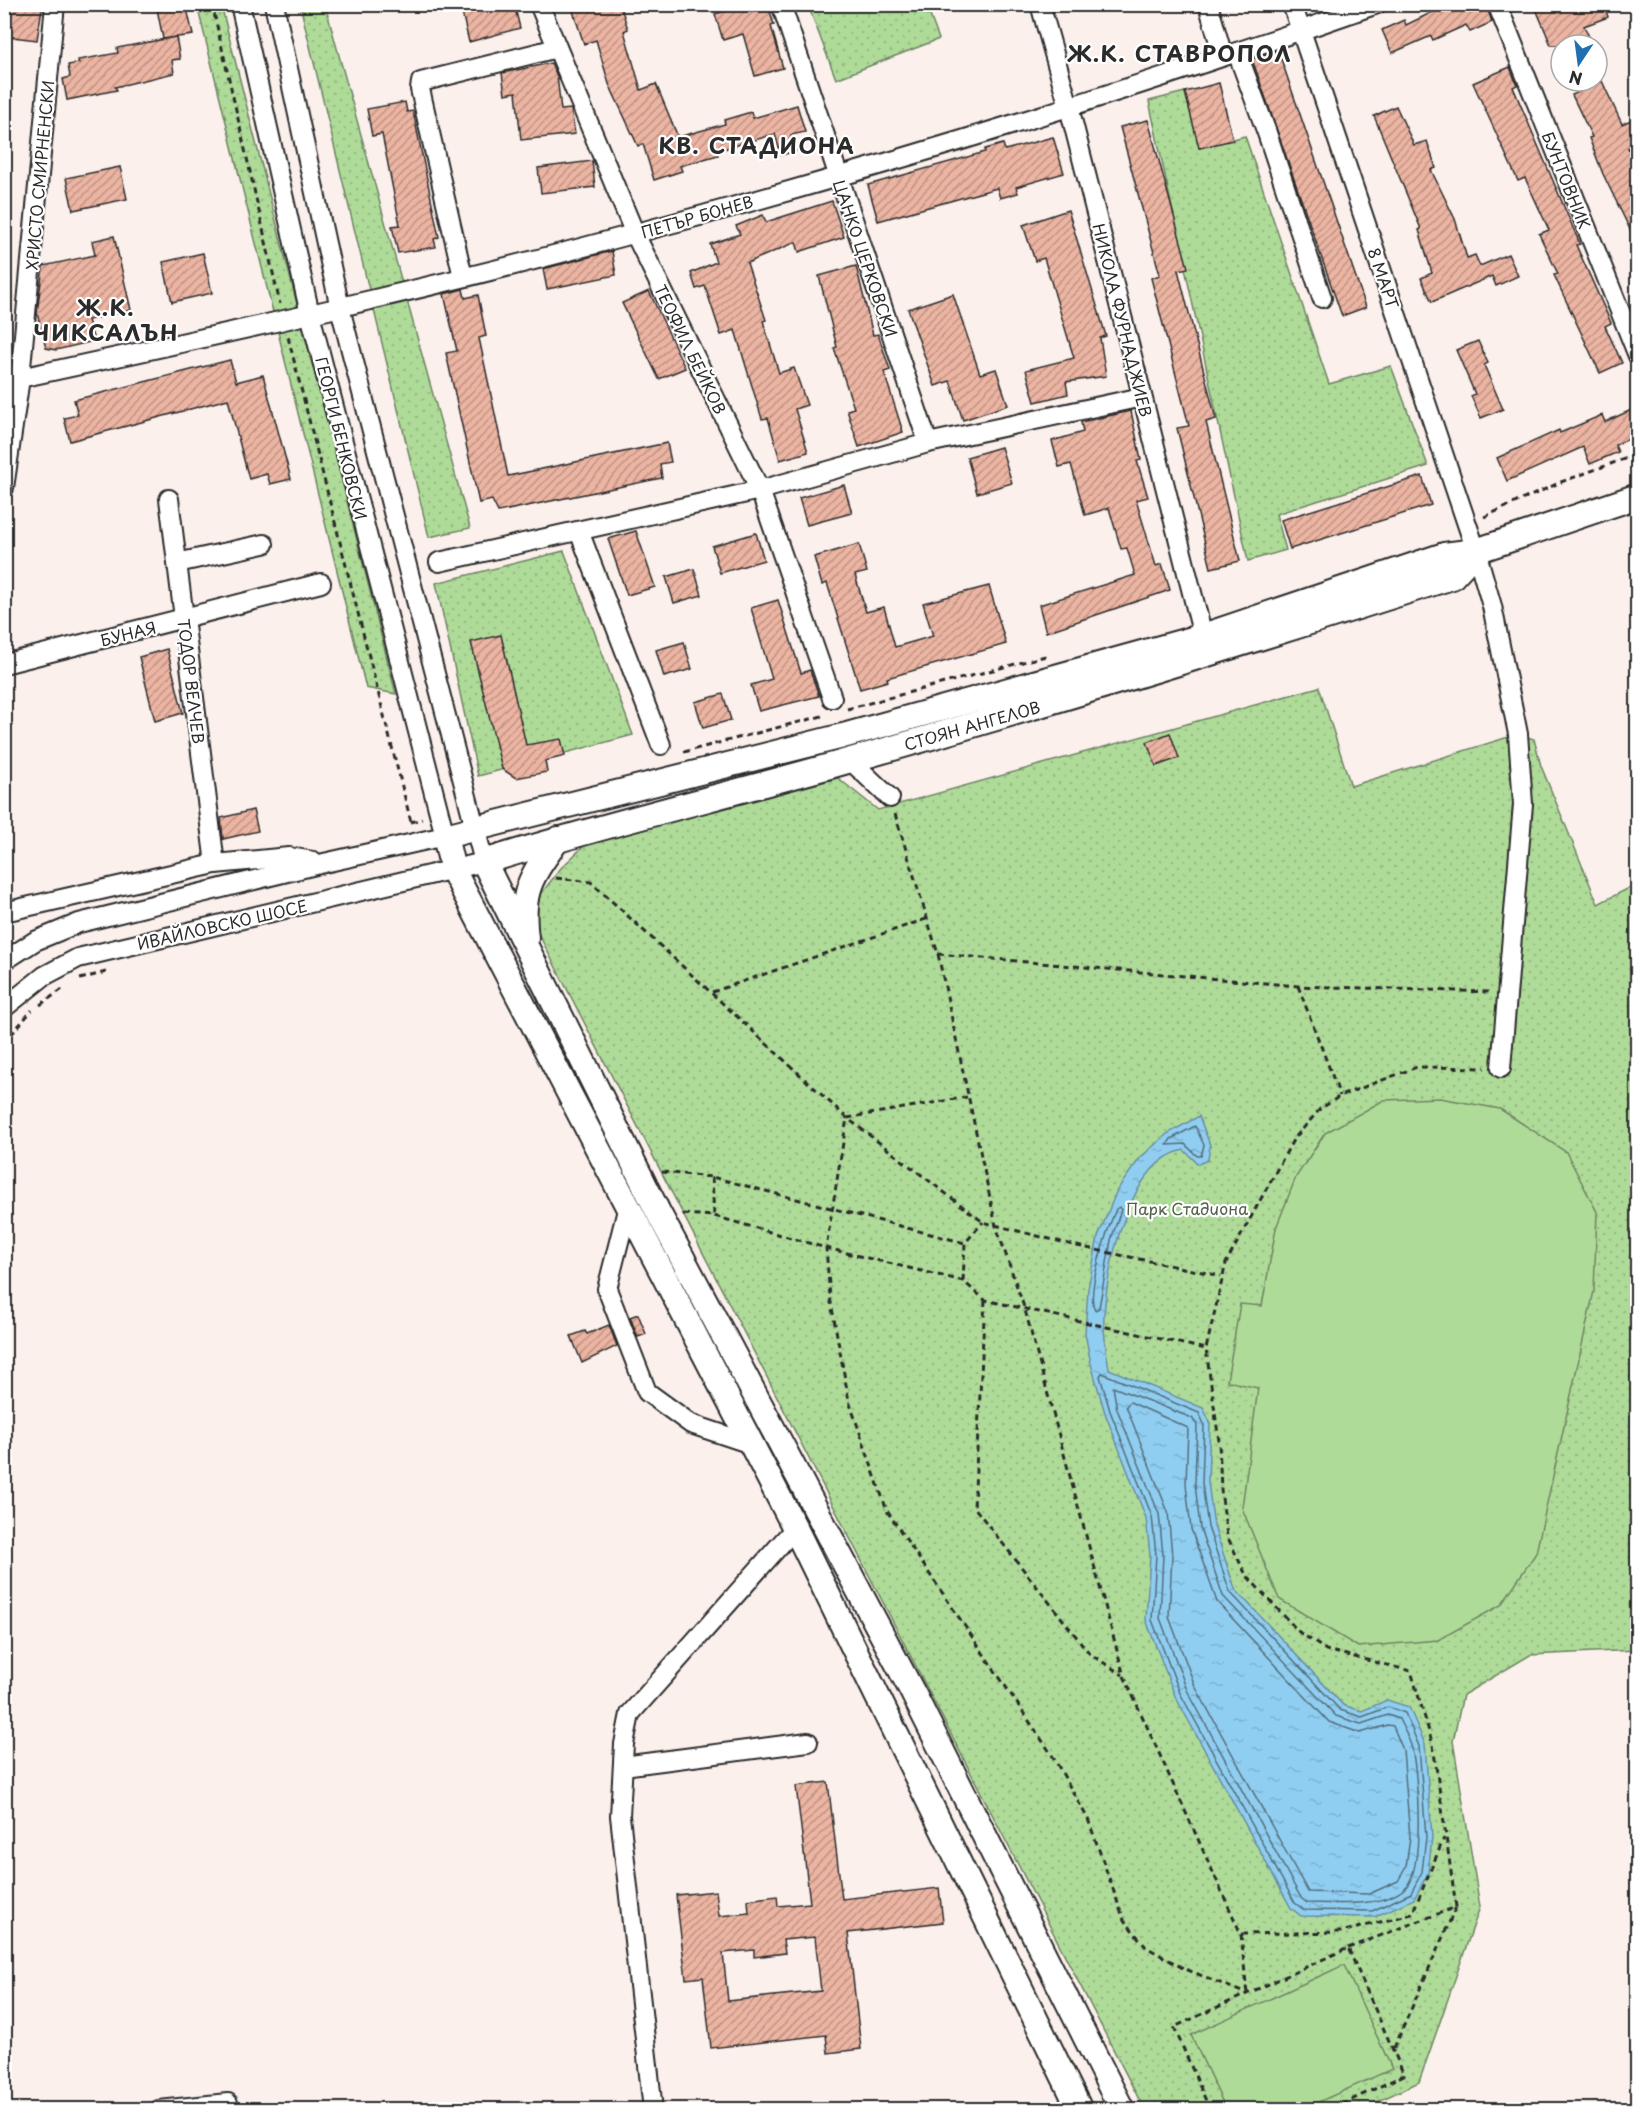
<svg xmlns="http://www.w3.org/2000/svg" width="1642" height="2114" font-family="'Playpen Sans',sans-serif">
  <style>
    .grass { fill: url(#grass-dots); stroke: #6d8362; stroke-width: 1.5 }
    .garden { fill: #afdb99; stroke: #6d8362; stroke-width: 1.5 }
    .water { fill: url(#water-ripples); stroke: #688da2; stroke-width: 1.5 }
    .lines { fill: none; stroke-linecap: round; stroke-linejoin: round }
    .shore { stroke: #536c7a; stroke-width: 1.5 }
    .building { fill: url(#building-hatch); stroke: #2b2b2b; stroke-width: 1.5; fill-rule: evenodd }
    .minor-casing { stroke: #2b2b2b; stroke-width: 22 }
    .major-casing { stroke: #2b2b2b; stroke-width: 28 }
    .path { stroke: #2b2b2b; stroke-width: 3; stroke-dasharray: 6 4.5; stroke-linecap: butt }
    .minor { stroke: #fff; stroke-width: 18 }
    .major { stroke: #fff; stroke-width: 24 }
    .labels { text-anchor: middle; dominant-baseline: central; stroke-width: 4.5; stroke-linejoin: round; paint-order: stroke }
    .street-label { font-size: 16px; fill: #2b2b2b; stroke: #fff }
    .park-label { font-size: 16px; fill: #53604c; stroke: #fff }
    .district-label { font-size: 22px; font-weight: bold; letter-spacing: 1.5px; fill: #2b2b2b; stroke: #fff }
  </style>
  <defs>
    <pattern id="grass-dots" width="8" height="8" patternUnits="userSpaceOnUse" patternTransform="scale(1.5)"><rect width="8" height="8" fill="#afdb99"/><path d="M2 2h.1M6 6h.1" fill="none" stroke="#97bc84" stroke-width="1.8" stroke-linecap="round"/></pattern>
    <pattern id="water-ripples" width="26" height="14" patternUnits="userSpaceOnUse" patternTransform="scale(1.5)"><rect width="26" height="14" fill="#90cef1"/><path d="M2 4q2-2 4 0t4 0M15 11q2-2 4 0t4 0" fill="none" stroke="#7cb1cf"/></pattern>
    <pattern id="building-hatch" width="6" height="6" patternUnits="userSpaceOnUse" patternTransform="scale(1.5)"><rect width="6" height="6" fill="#ecb4a2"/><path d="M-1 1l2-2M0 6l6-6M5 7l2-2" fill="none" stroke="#bf9384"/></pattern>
  </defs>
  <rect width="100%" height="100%" fill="#fbf0ec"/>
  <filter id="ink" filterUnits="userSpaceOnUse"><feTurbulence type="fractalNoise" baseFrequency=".0167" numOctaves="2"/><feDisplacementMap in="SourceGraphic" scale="12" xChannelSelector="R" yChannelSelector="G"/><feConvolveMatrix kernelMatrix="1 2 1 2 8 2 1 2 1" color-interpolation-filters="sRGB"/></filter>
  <g filter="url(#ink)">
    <!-- grass -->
    <g class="grass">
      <polygon points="197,5 221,5 396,694 366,688"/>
      <polygon points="300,5 325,5 470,528 429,537"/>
      <polygon points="808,5 926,5 939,39 836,79"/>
      <polygon points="1185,92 1200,148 1245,136 1329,384 1391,366 1428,466 1276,514 1286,550 1248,561 1149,101"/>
      <polygon points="564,551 633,735 478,776 436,583"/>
      <polygon points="1319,687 1351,786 1518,734 1534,739 1541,766 1598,904 1637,884 1637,1650 1530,1655 1463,1695 1453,1741 1480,1907 1419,2082 1362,2109 1144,2109 534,925 540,895 561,868 586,844 838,778 878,810"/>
    </g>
    <!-- garden -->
    <g class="garden">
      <polygon points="1440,1098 1500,1109 1566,1152 1597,1212 1594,1291 1536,1553 1501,1605 1438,1640 1358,1647 1279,1599 1242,1508 1258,1388 1227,1381 1240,1304 1262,1306 1276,1228 1296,1177 1325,1133 1384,1100"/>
      <polygon points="1344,1965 1392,2069 1303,2109 1226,2109 1191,2035"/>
    </g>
    <!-- water -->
    <path class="water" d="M1199,1116L1210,1145L1208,1160L1198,1164L1184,1150C1128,1162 1108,1266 1104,1314C1103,1333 1106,1351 1109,1369L1203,1408L1210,1422L1208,1482L1214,1526L1235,1589L1343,1705L1362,1711L1387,1700L1409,1707L1425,1744L1432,1837L1428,1873L1414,1899L1374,1917L1301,1916L1291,1908L1175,1696L1146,1620L1150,1555L1146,1518L1105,1413L1091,1364L1085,1333L1088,1289L1098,1237L1117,1190L1140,1158L1167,1134Z"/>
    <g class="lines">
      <!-- shore -->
      <g class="shore">
        <polygon points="1195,1126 1204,1145 1201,1156 1197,1156 1185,1144 1167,1145 1171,1139"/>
        <path d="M1119,1207L1121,1210L1111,1240L1099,1308L1095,1310C1085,1293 1108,1228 1116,1209Z"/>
        <polygon points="1102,1373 1199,1413 1204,1424 1202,1483 1208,1527 1230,1592 1340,1710 1362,1717 1388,1707 1405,1713 1419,1746 1426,1837 1422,1872 1411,1893 1372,1911 1304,1910 1295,1903 1180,1693 1152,1620 1156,1555 1152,1516 1110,1411 1100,1376"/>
        <path d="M1113,1387L1192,1418L1197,1425L1195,1483L1200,1528L1223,1596L1336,1716L1361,1724L1388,1715L1399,1719C1403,1728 1410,1739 1412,1749C1418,1776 1425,1869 1405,1888C1384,1908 1334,1903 1307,1903L1301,1898L1187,1690L1160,1618L1163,1555L1159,1514L1117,1409Z"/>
        <polygon points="1130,1402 1188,1428 1186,1484 1191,1529 1217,1602 1329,1722 1360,1733 1388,1725 1393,1726 1403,1750 1410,1837 1406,1867 1398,1881 1369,1894 1308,1892 1195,1686 1169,1617 1172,1555 1168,1512 1126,1406"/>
      </g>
    </g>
    <!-- building -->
    <g class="building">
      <polygon points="7,4 42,8 37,40 4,36"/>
      <polygon points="156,4 186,4 193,35 163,39"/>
      <polygon points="460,4 514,4 520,28 469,42"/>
      <polygon points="581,4 620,4 628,29 624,31 641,90 656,84 678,137 725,124 724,120 751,112 753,118 797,105 805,132 791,135 796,151 781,155 775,134 717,151 718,155 680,166 682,171 654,180 643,144 638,146 609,84 596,40 584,44 572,8"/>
      <polygon points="746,4 768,4 774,25 771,26 783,68 755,76 743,34 723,40 715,14"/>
      <polygon points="1449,4 1486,4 1492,22 1470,32 1466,25 1433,40 1431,36 1392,53 1382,30 1404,20 1406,25"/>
      <polygon points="1534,4 1604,4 1608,17 1584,26 1593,45 1551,45"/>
      <polygon points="176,37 180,59 172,60 174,73 115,87 117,90 67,100 63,79 70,77 68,65 79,63 78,60 118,53 117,48"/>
      <polygon points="1278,50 1366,307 1342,316 1252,59"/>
      <polygon points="551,63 557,76 561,110 571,109 575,134 521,140 516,92 505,94 502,73"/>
      <polygon points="1510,67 1517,85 1513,87 1580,244 1576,245 1611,323 1605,326 1622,363 1600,373 1554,275 1558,274 1539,234 1549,230 1525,178 1518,181 1473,83"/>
      <polygon points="1602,81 1622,124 1638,117 1638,144 1628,148 1638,169 1638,246 1603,174 1589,138 1592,137 1572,95"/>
      <polygon points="1219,83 1233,140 1199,148 1185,92"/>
      <polygon points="405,102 407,112 413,111 439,237 434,239 436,247 398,253 392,226 400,225 382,134 372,136 367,109"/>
      <polygon points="1396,106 1414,145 1427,141 1436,168 1431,170 1455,219 1467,258 1475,255 1480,266 1508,254 1518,276 1496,286 1492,276 1432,302 1421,278 1432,273 1419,230 1421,229 1374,116"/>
      <polygon points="1148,120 1188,268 1178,270 1216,419 1206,422 1240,561 1211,568 1177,428 1189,426 1151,278 1160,275 1120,127"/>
      <polygon points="1053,137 1064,173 1016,187 1018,193 1000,198 997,188 878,221 868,185 985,152 985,149 1003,144 1005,150"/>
      <polygon points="592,161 595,187 541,193 538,168"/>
      <polygon points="120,167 127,199 73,210 66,178"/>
      <polygon points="832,201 844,237 799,252 796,242 747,263 766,320 763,321 779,373 794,368 807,405 795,409 808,452 780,460 768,418 762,419 735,330 721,335 705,286 696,289 691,273 716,262 710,244 740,234 736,226 763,215 766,222"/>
      <polygon points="1068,210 1106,336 1100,338 1106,376 1066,382 1068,394 1035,402 1026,370 1074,358 1044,258 1035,261 1023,225"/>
      <polygon points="114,236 131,310 88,320 94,341 56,350 46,348 37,313 43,266 95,255 92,241"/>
      <polygon points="612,251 616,275 547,289 543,269"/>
      <polygon points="203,253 212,293 172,302 163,262"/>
      <polygon points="856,266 873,335 878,334 890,370 884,372 903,432 859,447 847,410 854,408 834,348 837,347 819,276"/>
      <polygon points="463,289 465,298 478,295 486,336 479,338 508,476 667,443 671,462 660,464 662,478 498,512 492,500 479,503 446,353 457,351 444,294"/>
      <polygon points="649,291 685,368 659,379 622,303"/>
      <polygon points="953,294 980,374 996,369 1008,405 963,420 950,381 935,386 908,309"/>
      <polygon points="1478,341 1488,363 1484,365 1503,409 1481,418 1471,396 1475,394 1456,350"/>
      <polygon points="230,360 236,382 263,375 291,479 270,484 267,474 249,479 228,399 70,441 64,418 78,415 74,400"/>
      <polygon points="1638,407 1638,435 1615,445 1618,452 1590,464 1583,447 1507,481 1497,458 1559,430 1560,433 1602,415 1605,422"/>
      <polygon points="1131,411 1141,460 1137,461 1148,497 1136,500 1156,566 1162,564 1170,590 1046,632 1039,605 1135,575 1127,548 1121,549 1109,508 1085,515 1071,464 1059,467 1052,441 1083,432 1081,422"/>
      <polygon points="1001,447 1012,483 977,493 967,457"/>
      <polygon points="1422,476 1431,505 1290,549 1281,520"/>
      <polygon points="844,485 852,513 807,525 799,498"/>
      <polygon points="636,531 655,587 627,595 608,539"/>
      <polygon points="756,533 764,560 720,573 712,546"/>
      <polygon points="859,544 867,572 855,575 866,612 884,607 895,647 933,636 923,603 989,586 1006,644 887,678 888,681 860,689 827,583 822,585 814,557"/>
      <polygon points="694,569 702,595 674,603 666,577"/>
      <polygon points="778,600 801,673 810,670 819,696 759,711 751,685 772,679 751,608"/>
      <polygon points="501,635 526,745 561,739 565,756 545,761 547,772 516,778 502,769 471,642"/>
      <polygon points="684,642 692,669 664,677 656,650"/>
      <polygon points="167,649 183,713 155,721 139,657"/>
      <polygon points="723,694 731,720 703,728 695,702"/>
      <polygon points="1170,733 1179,758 1156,766 1147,742"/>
      <polygon points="253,810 258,831 223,839 221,818"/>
      <polygon points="638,1314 646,1334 638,1337 630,1317"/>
      <polygon points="609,1325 617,1346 582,1363 571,1336 585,1331 587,1334"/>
      <path d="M828,1782L842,1899L939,1888L943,1922L848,1933L861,2049L828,2053L826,2035L711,2048L703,1977L686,1979L676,1895L716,1891L719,1916L749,1913L748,1900L777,1896L778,1906L810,1903L796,1786ZM815,1937L821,1991L728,2001L723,1953L754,1950V1957L785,1953L783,1940Z"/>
    </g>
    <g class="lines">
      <defs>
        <g id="minor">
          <polyline points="539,4 635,234 760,490 832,698"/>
          <polyline points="781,4 928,443"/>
          <polyline points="1040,4 1069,107 1203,636"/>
          <polyline points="1208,4 1223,56"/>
          <polyline points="1292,4 1476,551 1492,606 1518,734 1523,804 1501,1068"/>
          <polyline points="1497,4 1638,356"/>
          <polyline points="1237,52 1267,133 1322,298"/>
          <polyline points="463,277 420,89 421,82 557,48"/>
          <path d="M4,377L20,378C225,334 430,289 633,234C884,167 1132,90 1377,4"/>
          <polyline points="4,488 20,378 55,4"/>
          <polyline points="169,499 215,864"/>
          <polyline points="579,531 661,745"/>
          <polyline points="439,562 760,490 928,443 1142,397"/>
          <polyline points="177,563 264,544"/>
          <polyline points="4,664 321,583"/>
          <polyline points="850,760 890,798"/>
          <polyline points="4,912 215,864 289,857 313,861"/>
          <polyline points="4,961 35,941 79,923 324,863 445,836 310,314 240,4"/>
          <polyline points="4,1008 44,976 78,958 484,862 340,308 274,4"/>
          <polyline points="628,1206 607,1289 647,1392 691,1424 751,1444"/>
          <polyline points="623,1766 808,1742"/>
          <polyline points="159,2110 228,2103"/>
          <polyline points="653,2110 620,1816 624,1744 630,1714 795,1528"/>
        </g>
        <g id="major">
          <path d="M526,938C520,891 531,876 558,839"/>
          <polyline points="1080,2110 795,1528 453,870 445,836 843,736 1203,636 1444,555 1476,551 1638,496"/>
          <path d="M1122,2110L913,1693L658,1212L484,862C605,824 729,795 851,760C1052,703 1252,641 1452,577L1476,551"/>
        </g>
      </defs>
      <!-- minor casing -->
      <use href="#minor" class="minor-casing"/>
      <!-- major casing -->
      <use href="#major" class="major-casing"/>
      <!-- path -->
      <g class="path">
        <polyline points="212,4 280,304"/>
        <polyline points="288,337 411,822"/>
        <polyline points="1484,517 1561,482 1638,454"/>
        <polyline points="847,709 1049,655"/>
        <polyline points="684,752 826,715"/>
        <polyline points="895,814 938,954 996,1226 1025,1310 1124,1676 1241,1934 1247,1994"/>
        <polyline points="411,822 422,819"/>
        <polyline points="556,878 591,882 847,1118 983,1222 1077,1246 1221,1276"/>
        <polyline points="938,954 1298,986 1490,992"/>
        <polyline points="80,979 106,972"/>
        <polyline points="1298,986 1340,1096"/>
        <polyline points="712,992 929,918"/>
        <polyline points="40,1005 64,988"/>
        <polyline points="4,1043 32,1010"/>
        <polyline points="967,1097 847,1118 826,1248 830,1297 849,1401 887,1511 1052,1755 1088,1819 1124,1920 1146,1947 1183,1968 1247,1994"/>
        <polyline points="662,1172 712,1177 965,1243"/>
        <polyline points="712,1177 714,1216"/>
        <polyline points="683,1214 714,1216 826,1248 963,1281 985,1300 1206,1349"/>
        <polyline points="963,1281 965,1243 983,1222"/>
        <polyline points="985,1300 974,1507 1090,1654 1123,1675"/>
        <polyline points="1241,1934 1341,1932 1412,1914 1444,1838"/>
        <polyline points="1348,1948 1456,1907 1433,1745 1411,1671 1326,1650 1299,1632 1246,1575 1227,1536 1221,1490 1219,1441 1206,1349 1226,1263 1293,1140 1320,1109 1340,1096 1417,1067 1485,1068"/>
        <polyline points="1394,2048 1456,1907"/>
        <polyline points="1210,2110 1174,2027 1348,1948 1404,2075 1330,2110"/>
      </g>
      <!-- minor -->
      <use href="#minor" class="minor"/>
      <!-- major -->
      <use href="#major" class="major"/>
    </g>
  </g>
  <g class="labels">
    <!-- street labels -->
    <g class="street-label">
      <text transform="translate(39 175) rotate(-85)">ХРИСТО СМИРНЕНСКИ</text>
      <text transform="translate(1567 180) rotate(68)">БУНТОВНИК</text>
      <text transform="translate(697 216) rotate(-16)">ПЕТЪР БОНЕВ</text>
      <text transform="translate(866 258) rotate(71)">ЦАНКО ЦЕРКОВСКИ</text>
      <text transform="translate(1384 278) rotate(71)">8 МАРТ</text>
      <text transform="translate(1123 320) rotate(76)">НИКОЛА ФУРНАДЖИЕВ</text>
      <text transform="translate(691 349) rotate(64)">ТЕОФИЛ БЕЙКОВ</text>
      <text transform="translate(342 438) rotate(76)">ГЕОРГИ БЕНКОВСКИ</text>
      <text transform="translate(128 633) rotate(-14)">БУНАЯ</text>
      <text transform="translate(192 681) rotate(83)">ТОДОР ВЕЛЧЕВ</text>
      <text transform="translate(972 725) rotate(-16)">СТОЯН АНГЕЛОВ</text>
      <text transform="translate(222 924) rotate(-13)">ИВАЙЛОВСКО ШОСЕ</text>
    </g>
    <!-- park labels -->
    <g class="park-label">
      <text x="1187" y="1208">Парк Стадиона</text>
    </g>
    <!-- district labels -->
    <g class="district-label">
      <text x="1180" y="52">Ж.К. СТАВРОПОЛ</text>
      <text x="757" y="144">КВ. СТАДИОНА</text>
      <text x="106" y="306">Ж.К.<tspan x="106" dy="25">ЧИКСАЛЪН</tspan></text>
    </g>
  </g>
  <!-- margin -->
  <rect width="1642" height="2114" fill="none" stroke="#fff" stroke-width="24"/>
  <rect x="12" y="12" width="1618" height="2090" fill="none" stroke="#2b2b2b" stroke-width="2" filter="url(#ink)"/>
  <!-- north arrow -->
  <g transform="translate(1579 63) rotate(193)"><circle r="28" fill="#ffffff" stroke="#aaaaaa" stroke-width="1.5"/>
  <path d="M0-4.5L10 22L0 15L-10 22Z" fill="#1f6fb2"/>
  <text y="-9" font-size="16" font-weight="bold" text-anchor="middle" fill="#2b2b2b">N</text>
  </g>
</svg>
